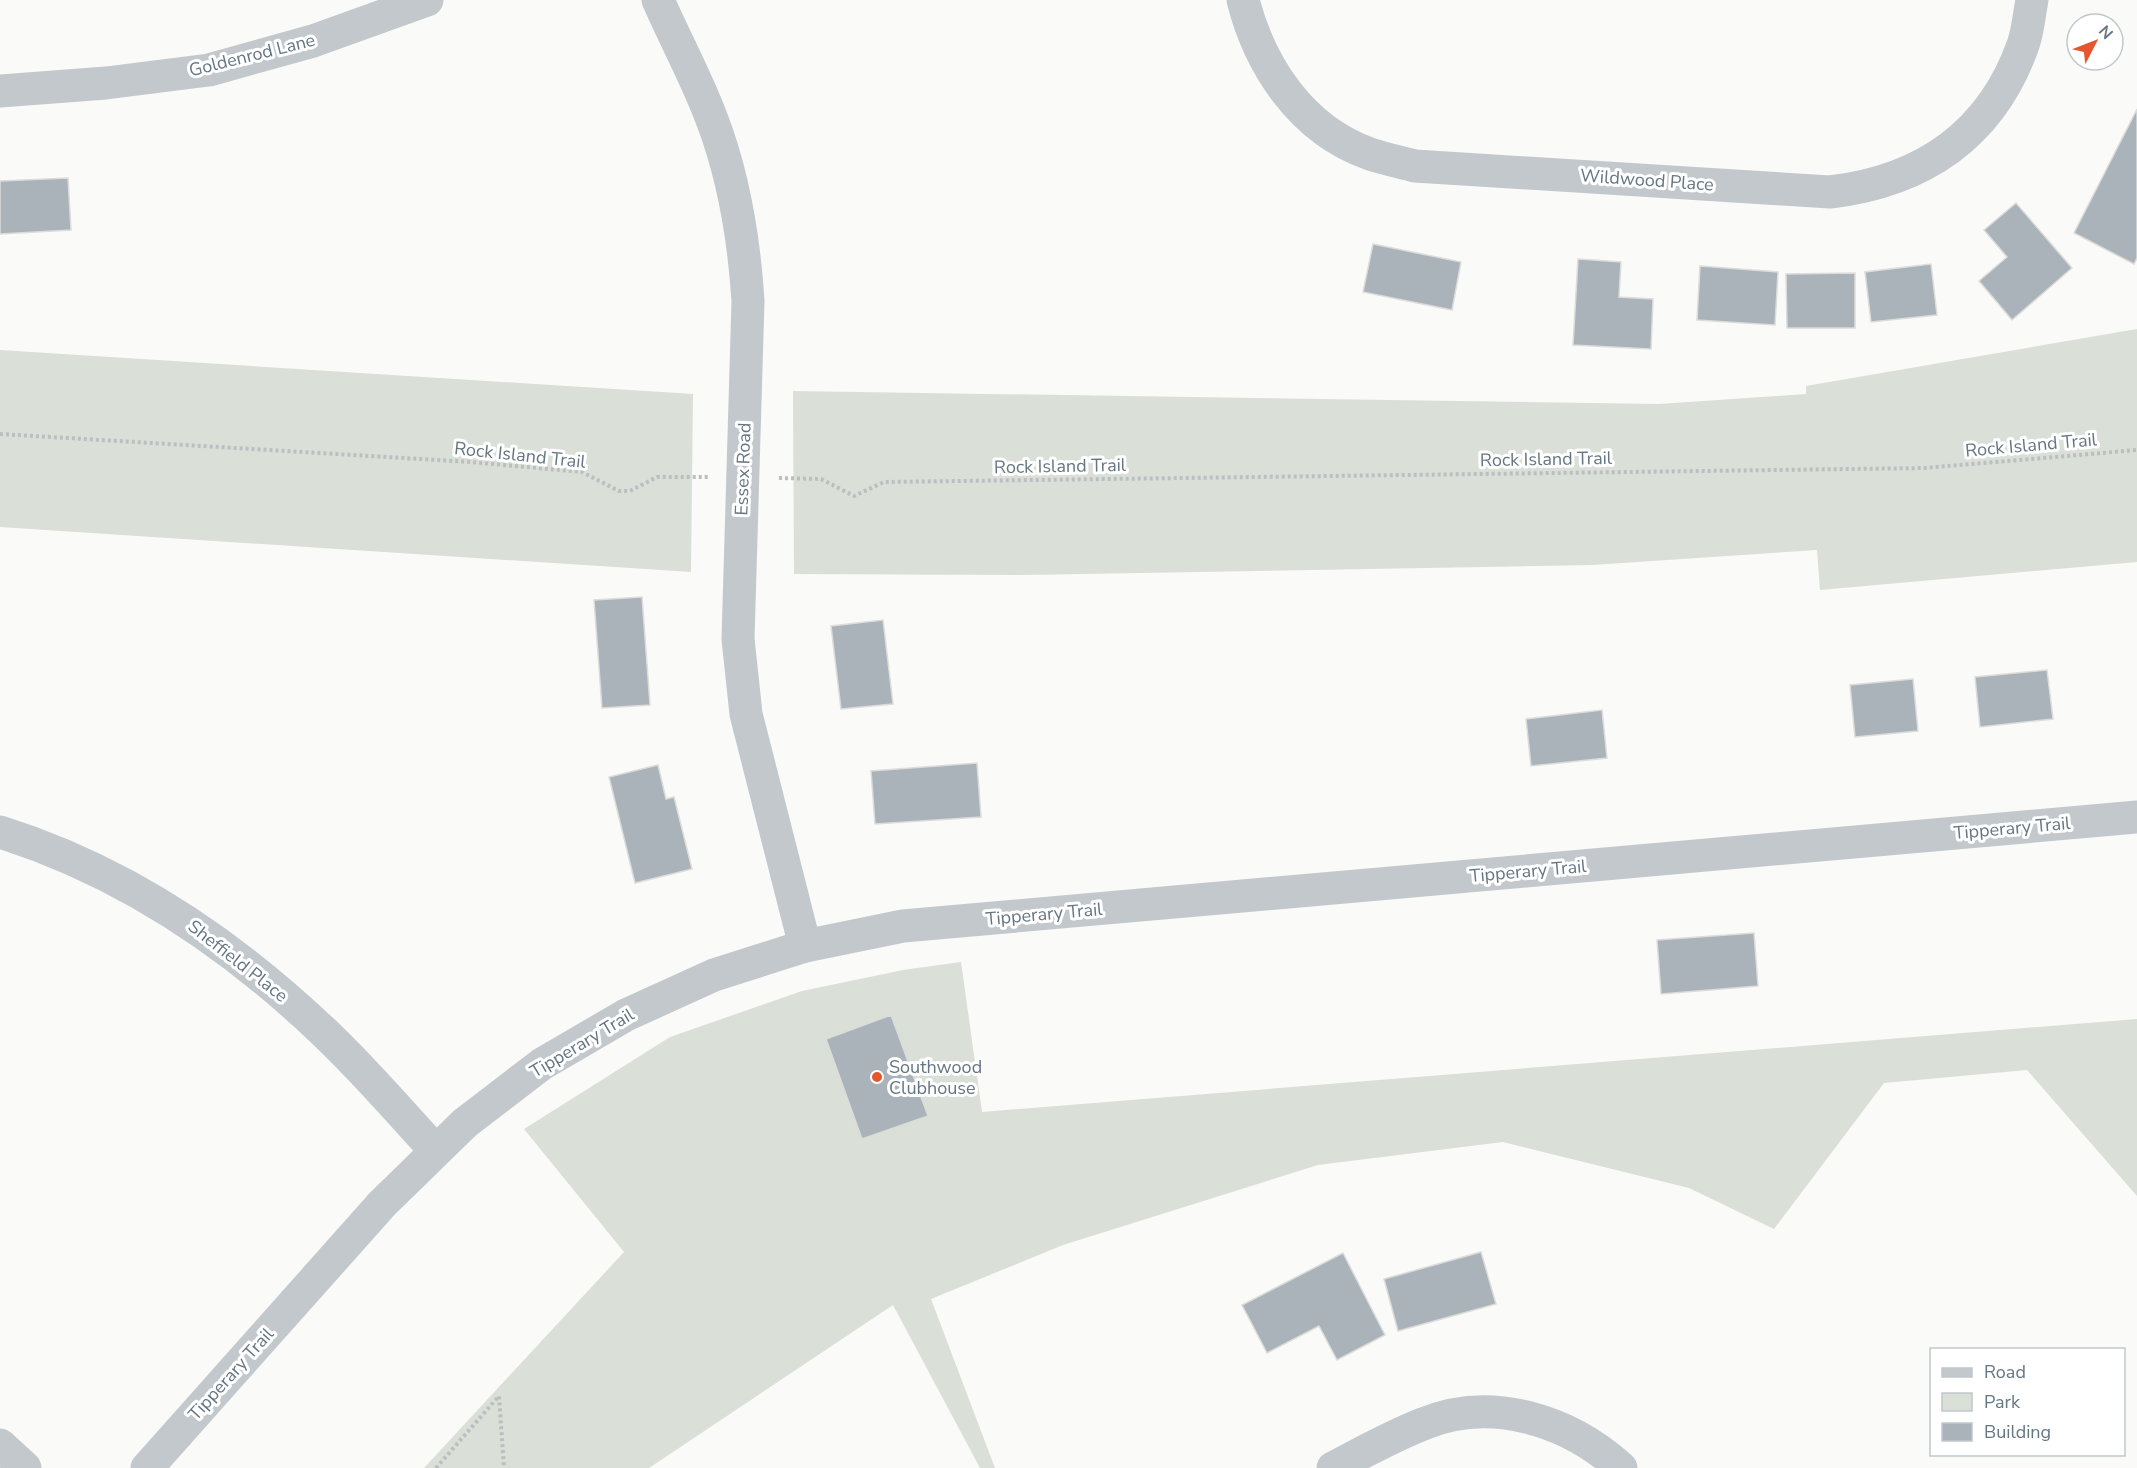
<svg xmlns="http://www.w3.org/2000/svg" width="2137" height="1468" font-family="'Nunito Sans',sans-serif">
  <style>
    .green { fill: #dadfd7 }
    .building { fill: #aab3b9; stroke: #dcdcda; stroke-width: 1.5 }
    .lines { fill: none; stroke-linecap: round; stroke-linejoin: round }
    .path { stroke: #bbbfc2; stroke-width: 4; stroke-dasharray: 3 3; stroke-linecap: butt }
    .minor { stroke: #c3c8cc; stroke-width: 33 }
    .poi-dot { fill: #e4572e; stroke: #fff; stroke-width: 2 }
    .labels { text-anchor: middle; dominant-baseline: central; stroke-width: 6; stroke-linejoin: round; paint-order: stroke }
    .street-label { font-size: 18px; fill: #657683; stroke: #fff }
    .poi-label { font-size: 18px; fill: #657683; stroke: #fff; text-anchor: start }
  </style>
  <rect width="100%" height="100%" fill="#fafaf8"/>
  <!-- green -->
  <g class="green">
    <polygon points="2137,329 2137,562 1820,590 1817,550 1592,565 1024,575 794,574 793,391 1659,404 1806,394 1806,386"/>
    <polygon points="0,350 693,394 691,572 0,527"/>
    <polygon points="961,962 982,1112 2137,1019 2137,1196 2027,1070 1884,1083 1774,1229 1689,1188 1503,1142 1318,1165 1063,1245 931,1299 995,1468 980,1468 893,1305 649,1468 424,1468 624,1252 524,1129 670,1037 802,991 903,970"/>
  </g>
  <!-- building -->
  <g class="building">
    <polygon points="2137,109 2137,258 2134,264 2074,233"/>
    <polygon points="68,178 71,230 0,234 0,181"/>
    <polygon points="2016,203 2072,268 2012,320 1979,281 2007,257 1984,230"/>
    <polygon points="1373,244 1461,262 1452,310 1363,292"/>
    <polygon points="1578,259 1621,262 1619,297 1653,299 1651,349 1573,345"/>
    <polygon points="1931,264 1937,315 1871,322 1865,272"/>
    <polygon points="1700,266 1778,272 1775,325 1697,320"/>
    <polygon points="1855,273 1855,328 1787,328 1786,274"/>
    <polygon points="642,597 650,705 602,708 594,600"/>
    <polygon points="883,620 893,704 841,709 831,626"/>
    <polygon points="2047,670 2053,719 1980,727 1975,677"/>
    <polygon points="1913,679 1918,731 1855,737 1850,685"/>
    <polygon points="1602,710 1607,758 1531,766 1526,719"/>
    <polygon points="977,763 981,817 875,824 871,771"/>
    <polygon points="658,765 666,799 674,797 692,869 635,883 609,777"/>
    <polygon points="1754,933 1758,986 1661,994 1657,940"/>
    <polygon points="891,1015 928,1116 862,1139 826,1039"/>
    <polygon points="1481,1252 1496,1304 1398,1331 1384,1279"/>
    <polygon points="1343,1253 1385,1335 1337,1360 1319,1326 1267,1353 1242,1305"/>
  </g>
  <g class="lines">
    <!-- path -->
    <g class="path">
      <polyline points="0,434 471,462 582,472 619,491 630,491 657,477 708,477"/>
      <polyline points="779,478 821,479 854,496 884,482 1925,468 2137,450"/>
      <polyline points="436,1468 499,1396 504,1468"/>
    </g>
    <!-- minor -->
    <g class="minor">
      <path d="M658,0C675,39 696,77 711,117C734,176 744,238 748,301L738,639L746,714L805,946"/>
      <path d="M1243,0C1260,67 1302,130 1370,154C1385,159 1400,162 1415,166L1830,192C1923,181 1991,135 2023,45C2028,31 2029,15 2032,0"/>
      <polyline points="0,91 106,83 209,70 313,41 427,0"/>
      <path d="M0,832C124,871 233,945 326,1034C364,1070 399,1111 435,1150"/>
      <polyline points="0,1445 25,1468"/>
      <polyline points="147,1468 382,1204 465,1123 542,1064 626,1015 714,975 805,946 903,926 2137,817"/>
      <path d="M1333,1468C1362,1453 1392,1436 1423,1424C1492,1395 1569,1421 1621,1468"/>
    </g>
  </g>
  <!-- markers -->
  <circle class="poi-dot" cx="877" cy="1077" r="6"/>
  <g class="labels">
    <!-- street labels -->
    <g class="street-label">
      <text transform="translate(252 55) rotate(-14)">Goldenrod Lane</text>
      <text transform="translate(1647 180) rotate(4)">Wildwood Place</text>
      <text transform="translate(2031 445) rotate(-5)">Rock Island Trail</text>
      <text transform="translate(520 455) rotate(6)">Rock Island Trail</text>
      <text transform="translate(1546 459) rotate(-1)">Rock Island Trail</text>
      <text transform="translate(1060 466) rotate(-1)">Rock Island Trail</text>
      <text transform="translate(743 469) rotate(-88)">Essex Road</text>
      <text transform="translate(2012 828) rotate(-5)">Tipperary Trail</text>
      <text transform="translate(1528 871) rotate(-5)">Tipperary Trail</text>
      <text transform="translate(1044 914) rotate(-5)">Tipperary Trail</text>
      <text transform="translate(238 961) rotate(38)">Sheffield Place</text>
      <text transform="translate(582 1043) rotate(-31)">Tipperary Trail</text>
      <text transform="translate(231 1374) rotate(-48)">Tipperary Trail</text>
    </g>
    <!-- poi labels -->
    <g class="poi-label">
      <text x="889" y="1067">Southwood<tspan x="889" dy="21">Clubhouse</tspan></text>
    </g>
  </g>
  <!-- legend -->
  <rect x="1930" y="1348" width="195" height="108" fill="#ffffff" stroke="#c1c8cd" stroke-width="1.5"/>
  <rect x="1942" y="1368" width="30" height="9" fill="#c3c8cc" stroke="#c1c8cd" stroke-width="1.5"/>
  <text x="1984" y="1378" font-size="18" fill="#657683">Road</text>
  <rect x="1942" y="1393" width="30" height="18" fill="#dadfd7" stroke="#c1c8cd" stroke-width="1.5"/>
  <text x="1984" y="1408" font-size="18" fill="#657683">Park</text>
  <rect x="1942" y="1423" width="30" height="18" fill="#aab3b9" stroke="#c1c8cd" stroke-width="1.5"/>
  <text x="1984" y="1438" font-size="18" fill="#657683">Building</text>
  <!-- north arrow -->
  <g transform="translate(2095 42) rotate(48)"><circle r="28" fill="#ffffff" stroke="#c1c8cd" stroke-width="1.5"/>
  <path d="M0-4.5L10 22L0 15L-10 22Z" fill="#e4572e"/>
  <text y="-9" font-size="16" font-weight="bold" text-anchor="middle" fill="#657683">N</text>
  </g>
</svg>
